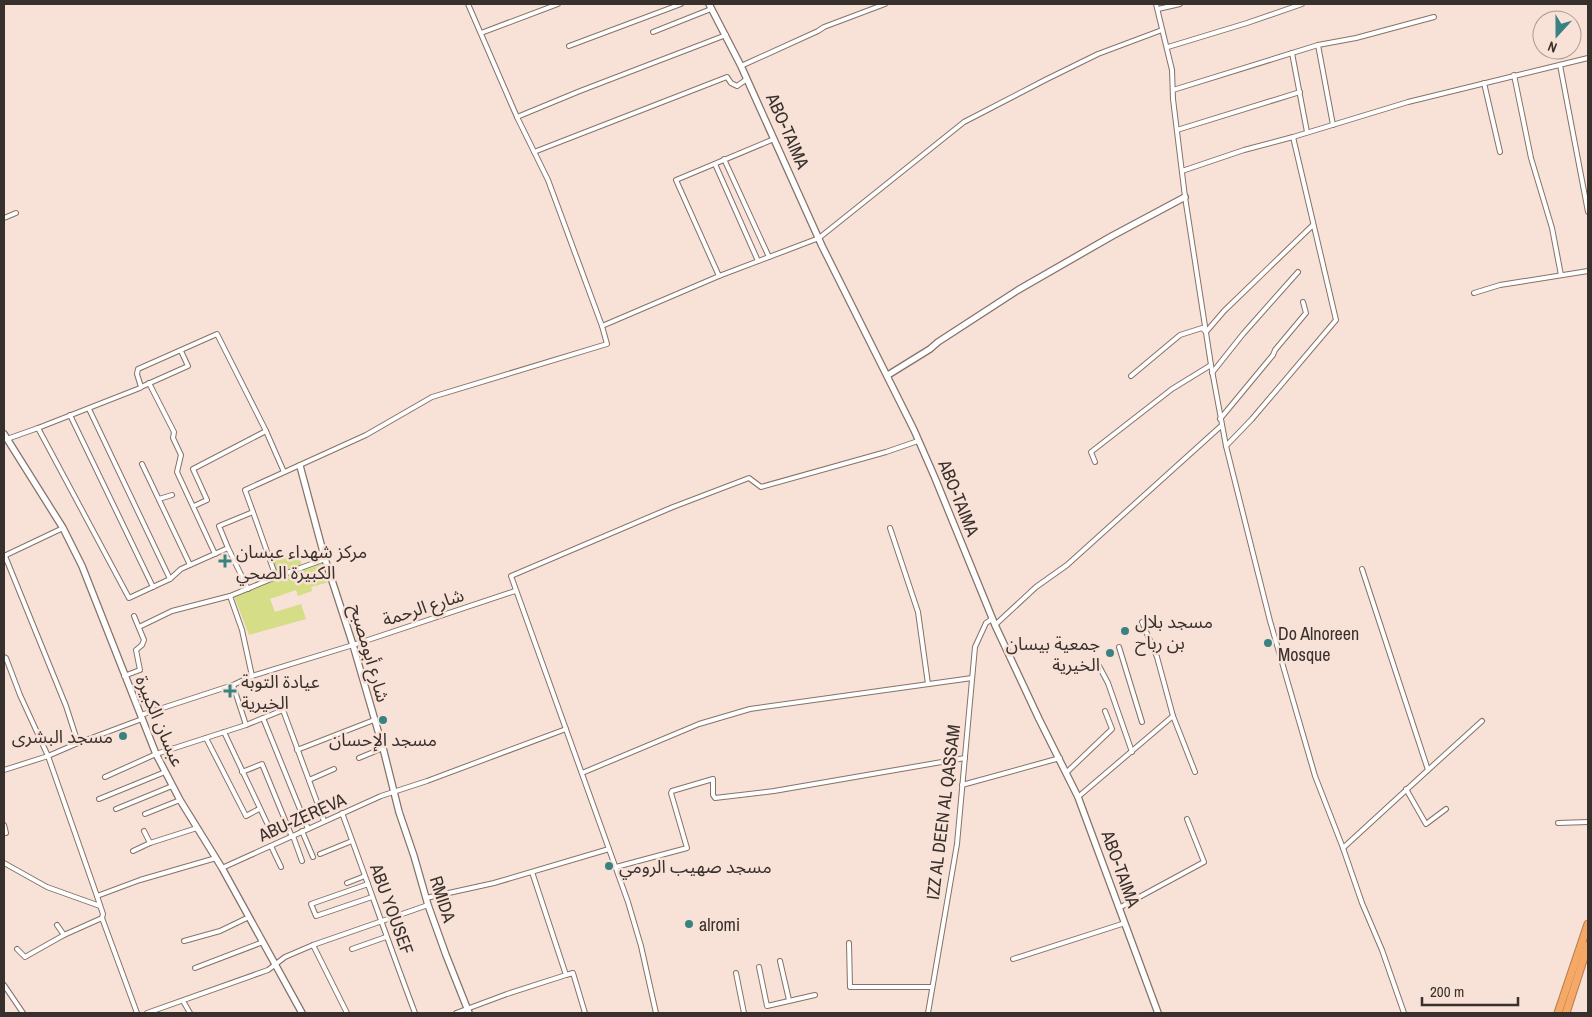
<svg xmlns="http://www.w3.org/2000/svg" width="1592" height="1017" font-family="'Archivo Narrow','Noto Sans Arabic',sans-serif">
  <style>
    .green { fill: #d5dd87 }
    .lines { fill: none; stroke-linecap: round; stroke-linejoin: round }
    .street-casing { stroke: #857268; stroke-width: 6 }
    .secondary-casing { stroke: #857268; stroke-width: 8 }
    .highway-casing { stroke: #b47f52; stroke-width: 9 }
    .street { stroke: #fff; stroke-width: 4 }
    .secondary { stroke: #fff; stroke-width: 5.5 }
    .highway { stroke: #f6a966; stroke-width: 7 }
    .poi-dot { fill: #398282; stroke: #f8e1d6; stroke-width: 2 }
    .labels { text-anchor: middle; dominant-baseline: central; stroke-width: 5; stroke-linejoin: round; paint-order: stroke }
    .street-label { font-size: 18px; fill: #38302c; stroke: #f8e1d6 }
    .poi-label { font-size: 18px; fill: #38302c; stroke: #f8e1d6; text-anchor: start }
  </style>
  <rect width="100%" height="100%" fill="#f8e1d6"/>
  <!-- green -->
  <g class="green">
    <polygon points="298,552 302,566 279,574 275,573 271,561"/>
    <polygon points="323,562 329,582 311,587 312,591 298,596 296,590 270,599 275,612 301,604 306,619 249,635 234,596 279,576"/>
  </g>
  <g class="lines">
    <defs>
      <g id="street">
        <polyline points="468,4 517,117 548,180 602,326"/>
        <polyline points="1156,4 1172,70 1173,99 1185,197 1211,365 1226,446 1270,621 1315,776 1343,848 1362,903 1382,950 1404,1013"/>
        <polyline points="1158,9 1180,4"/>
        <polyline points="653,32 711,9"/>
        <polyline points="481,33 558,4"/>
        <polyline points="1318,45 1333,125"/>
        <polyline points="569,46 681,4"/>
        <polyline points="1168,47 1247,23 1302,4"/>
        <polyline points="1292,53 1307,132"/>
        <polyline points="1560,65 1588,212"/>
        <polyline points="741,66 818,31 824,27 885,4"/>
        <polyline points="1514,75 1531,158 1552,228 1561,275"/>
        <polyline points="1484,83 1500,152"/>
        <polyline points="1173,90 1318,45 1356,38 1434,17"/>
        <polyline points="517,117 580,91 726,35"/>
        <polyline points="1177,130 1300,92"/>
        <polyline points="534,152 727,77 731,83 737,86 747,79"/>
        <polyline points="724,159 769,257"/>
        <polyline points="715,164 758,261"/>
        <polyline points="1182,171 1244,150 1293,137 1408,102 1588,58"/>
        <polyline points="4,218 16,213"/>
        <polyline points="719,276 676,180 774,139"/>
        <polyline points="1474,293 1500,285 1588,271"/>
        <polyline points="1212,373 1243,334 1298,272"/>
        <polyline points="1131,376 1180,335 1202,328 1206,332 1224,311 1313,225"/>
        <polyline points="149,383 174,432 173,438 181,455 177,472 215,554"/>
        <polyline points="141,387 188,366 181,351"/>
        <polyline points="89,409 170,579"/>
        <polyline points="70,415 153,587"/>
        <polyline points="1220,419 1273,355 1275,350 1306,313 1303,302"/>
        <polyline points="38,428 129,598 170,579 181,569 190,565 228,548 219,526 253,512 245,490 366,435 432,397 607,344 602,326 719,276 819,238 964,122 1047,79 1098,54 1162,30"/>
        <polyline points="7,439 38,428 140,388 141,387 137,374 138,369 217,334 266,431 284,472"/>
        <polyline points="1226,446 1252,419 1336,320 1293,137"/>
        <polyline points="1095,462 1091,452 1172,389 1211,365"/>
        <polyline points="142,464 190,565"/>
        <polyline points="159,499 172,495"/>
        <polyline points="194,506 207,500 193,469 266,431"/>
        <polyline points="253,512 276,577"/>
        <polyline points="890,528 918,612 928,684"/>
        <polyline points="228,548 248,589"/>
        <polyline points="4,556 63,528"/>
        <polyline points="5,556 66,706 78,743"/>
        <polyline points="230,596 242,630 252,676"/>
        <polyline points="1142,622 1157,657 1173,716 1195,772"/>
        <polyline points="995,625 1036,587 1067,565 1221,426"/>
        <polyline points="139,627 172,611 230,596 276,577 325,559"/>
        <polyline points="1119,647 1142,722"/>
        <polyline points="4,657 6,658 20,695 48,756 97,896 103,914 102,918 137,1013"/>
        <polyline points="1099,666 1108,683 1132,752"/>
        <polyline points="124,676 140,670 136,650 142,645 144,640 134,616"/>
        <polyline points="233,685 246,725"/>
        <polyline points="141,715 233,685 252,676 353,645 515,591"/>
        <polyline points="263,718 308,829"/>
        <polyline points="224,732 267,823"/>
        <polyline points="206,738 246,816 259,809"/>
        <polyline points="297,750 374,720"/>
        <polyline points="359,758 383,748"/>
        <polyline points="4,770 48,756 78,743 142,719"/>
        <polyline points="1428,770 1482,721"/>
        <polyline points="242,772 262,764 292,837"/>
        <polyline points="1067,772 1112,729 1105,711"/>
        <polyline points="582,773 699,724 750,709 972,678"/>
        <polyline points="105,777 156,754 246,725 283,710 324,821"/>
        <polyline points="309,780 334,769"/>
        <polyline points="962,785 1060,758"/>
        <polyline points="1406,789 1426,824 1446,809"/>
        <polyline points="1078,797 1173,716"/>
        <polyline points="99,799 165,772"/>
        <polyline points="116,809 172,786"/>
        <path d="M342,813C367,880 390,947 415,1013"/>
        <polyline points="145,814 180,800"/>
        <polyline points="1558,823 1588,822"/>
        <polyline points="4,825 6,833"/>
        <polyline points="144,831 150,843"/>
        <polyline points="302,831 313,857"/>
        <polyline points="293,836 302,861"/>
        <polyline points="271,846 281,867"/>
        <polyline points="1343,848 1428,770 1362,569"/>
        <polyline points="133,851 150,843 197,828"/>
        <polyline points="320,854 352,841"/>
        <polyline points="4,863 47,887 100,906"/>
        <polyline points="616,867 687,848 671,793 672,791 713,779 713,795 715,798 774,791 965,758"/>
        <polyline points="222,868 381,796 427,781 566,729"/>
        <polyline points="347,883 365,876"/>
        <polyline points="368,884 311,904 316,916 372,897"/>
        <polyline points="97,896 140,880 216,858"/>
        <polyline points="426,898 494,883 609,849"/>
        <polyline points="1119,908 1204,862 1187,819"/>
        <polyline points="57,925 64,935"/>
        <polyline points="184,941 220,931 249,917"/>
        <polyline points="849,943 850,987 932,987"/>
        <polyline points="313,945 347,1013"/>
        <polyline points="17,949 25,957 64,935 102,918"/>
        <polyline points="352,949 386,937"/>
        <polyline points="1013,959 1125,923"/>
        <polyline points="780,961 789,1000"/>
        <polyline points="759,967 767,1006 815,995"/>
        <polyline points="195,968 263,942"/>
        <polyline points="736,973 744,1013"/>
        <polyline points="566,975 573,973 585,1013"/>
        <polyline points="4,985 23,1013"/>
        <polyline points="183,1001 190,1013"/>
        <polyline points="147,1013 268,970 285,957 313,945 428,905"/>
        <polyline points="456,1013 507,994 566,975 532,872"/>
        <polyline points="656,1013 641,946 628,902 511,576 673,507 749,478 761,487 886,452 918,441"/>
        <polyline points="928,1013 957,844 975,647 986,623 992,619"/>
      </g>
      <g id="secondary">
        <polyline points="709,4 741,66 822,246 914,430 935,478 995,625 1039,719 1078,797 1158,1013"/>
        <polyline points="888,375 930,349 938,342 1018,290 1112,236 1185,197"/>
        <polyline points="4,434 63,528 82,566 156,754 180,800 222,868 302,1013"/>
        <polyline points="300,466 325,559 353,645 383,748 399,812 414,856 428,905 446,955 469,1013"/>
      </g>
      <g id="highway">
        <polyline points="1558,1013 1588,924"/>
        <polyline points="1566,1013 1588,945"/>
      </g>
    </defs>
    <!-- street casing -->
    <use href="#street" class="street-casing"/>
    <!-- secondary casing -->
    <use href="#secondary" class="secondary-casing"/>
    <!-- highway casing -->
    <use href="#highway" class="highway-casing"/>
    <!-- street -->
    <use href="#street" class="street"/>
    <!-- secondary -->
    <use href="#secondary" class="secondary"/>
    <!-- highway -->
    <use href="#highway" class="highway"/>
  </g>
  <!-- markers -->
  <g class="poi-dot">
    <path d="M222.5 553.5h5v5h5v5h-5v5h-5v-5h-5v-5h5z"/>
    <circle cx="1125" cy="631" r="5"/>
    <circle cx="1268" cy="643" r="5"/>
    <circle cx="1110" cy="653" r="5"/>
    <path d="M227.5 683.5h5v5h5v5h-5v5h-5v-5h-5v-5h5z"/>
    <circle cx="383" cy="720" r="5"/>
    <circle cx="123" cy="736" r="5"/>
    <circle cx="609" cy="866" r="5"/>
    <circle cx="689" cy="924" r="5"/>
  </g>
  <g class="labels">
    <!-- street labels -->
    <g class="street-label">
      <text transform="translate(788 131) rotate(66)">ABO-TAIMA</text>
      <text transform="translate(959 498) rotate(68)">ABO-TAIMA</text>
      <text transform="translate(423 607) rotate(-18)">شارع الرحمة</text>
      <text transform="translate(370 653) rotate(74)">شارع أبومصبح</text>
      <text transform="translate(160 721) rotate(67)">عبسان الكبيرة</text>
      <text transform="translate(943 812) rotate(-83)">IZZ AL DEEN AL QASSAM</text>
      <text transform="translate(302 817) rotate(-24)">ABU-ZEREVA</text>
      <text transform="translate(1121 869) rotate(70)">ABO-TAIMA</text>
      <text transform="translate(443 899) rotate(72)">RMIDA</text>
      <text transform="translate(392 909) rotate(70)">ABU YOUSEF</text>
    </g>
    <!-- poi labels -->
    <g class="poi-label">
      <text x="236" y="551">مركز شهداء عبسان<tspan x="236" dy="21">الكبيرة الصحي</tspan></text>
      <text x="1135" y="621">مسجد بلال<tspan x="1135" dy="21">بن رباح</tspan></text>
      <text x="1278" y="633">Do Alnoreen<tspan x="1278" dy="21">Mosque</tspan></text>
      <text x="1100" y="643" text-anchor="end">جمعية بيسان<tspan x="1100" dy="21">الخيرية</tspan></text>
      <text x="241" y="681">عيادة التوبة<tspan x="241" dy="21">الخيرية</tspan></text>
      <text x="113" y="736" text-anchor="end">مسجد البشرى</text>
      <text x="383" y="739" text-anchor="middle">مسجد الإحسان</text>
      <text x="619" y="866">مسجد صهيب الرومي</text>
      <text x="699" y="924">alromi</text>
    </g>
  </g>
  <!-- border -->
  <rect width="1592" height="1017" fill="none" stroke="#38302c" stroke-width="10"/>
  <!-- north arrow -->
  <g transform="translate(1557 35) rotate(201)"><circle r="24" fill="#f8e1d6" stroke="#ab9a92"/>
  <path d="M0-4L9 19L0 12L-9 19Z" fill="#398282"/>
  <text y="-8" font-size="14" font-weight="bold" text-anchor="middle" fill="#38302c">N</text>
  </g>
  <!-- scale -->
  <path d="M1422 997v8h96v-8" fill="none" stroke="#38302c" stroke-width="2.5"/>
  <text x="1430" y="997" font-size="15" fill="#38302c" stroke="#f8e1d6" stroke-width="4" paint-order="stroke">200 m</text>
</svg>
